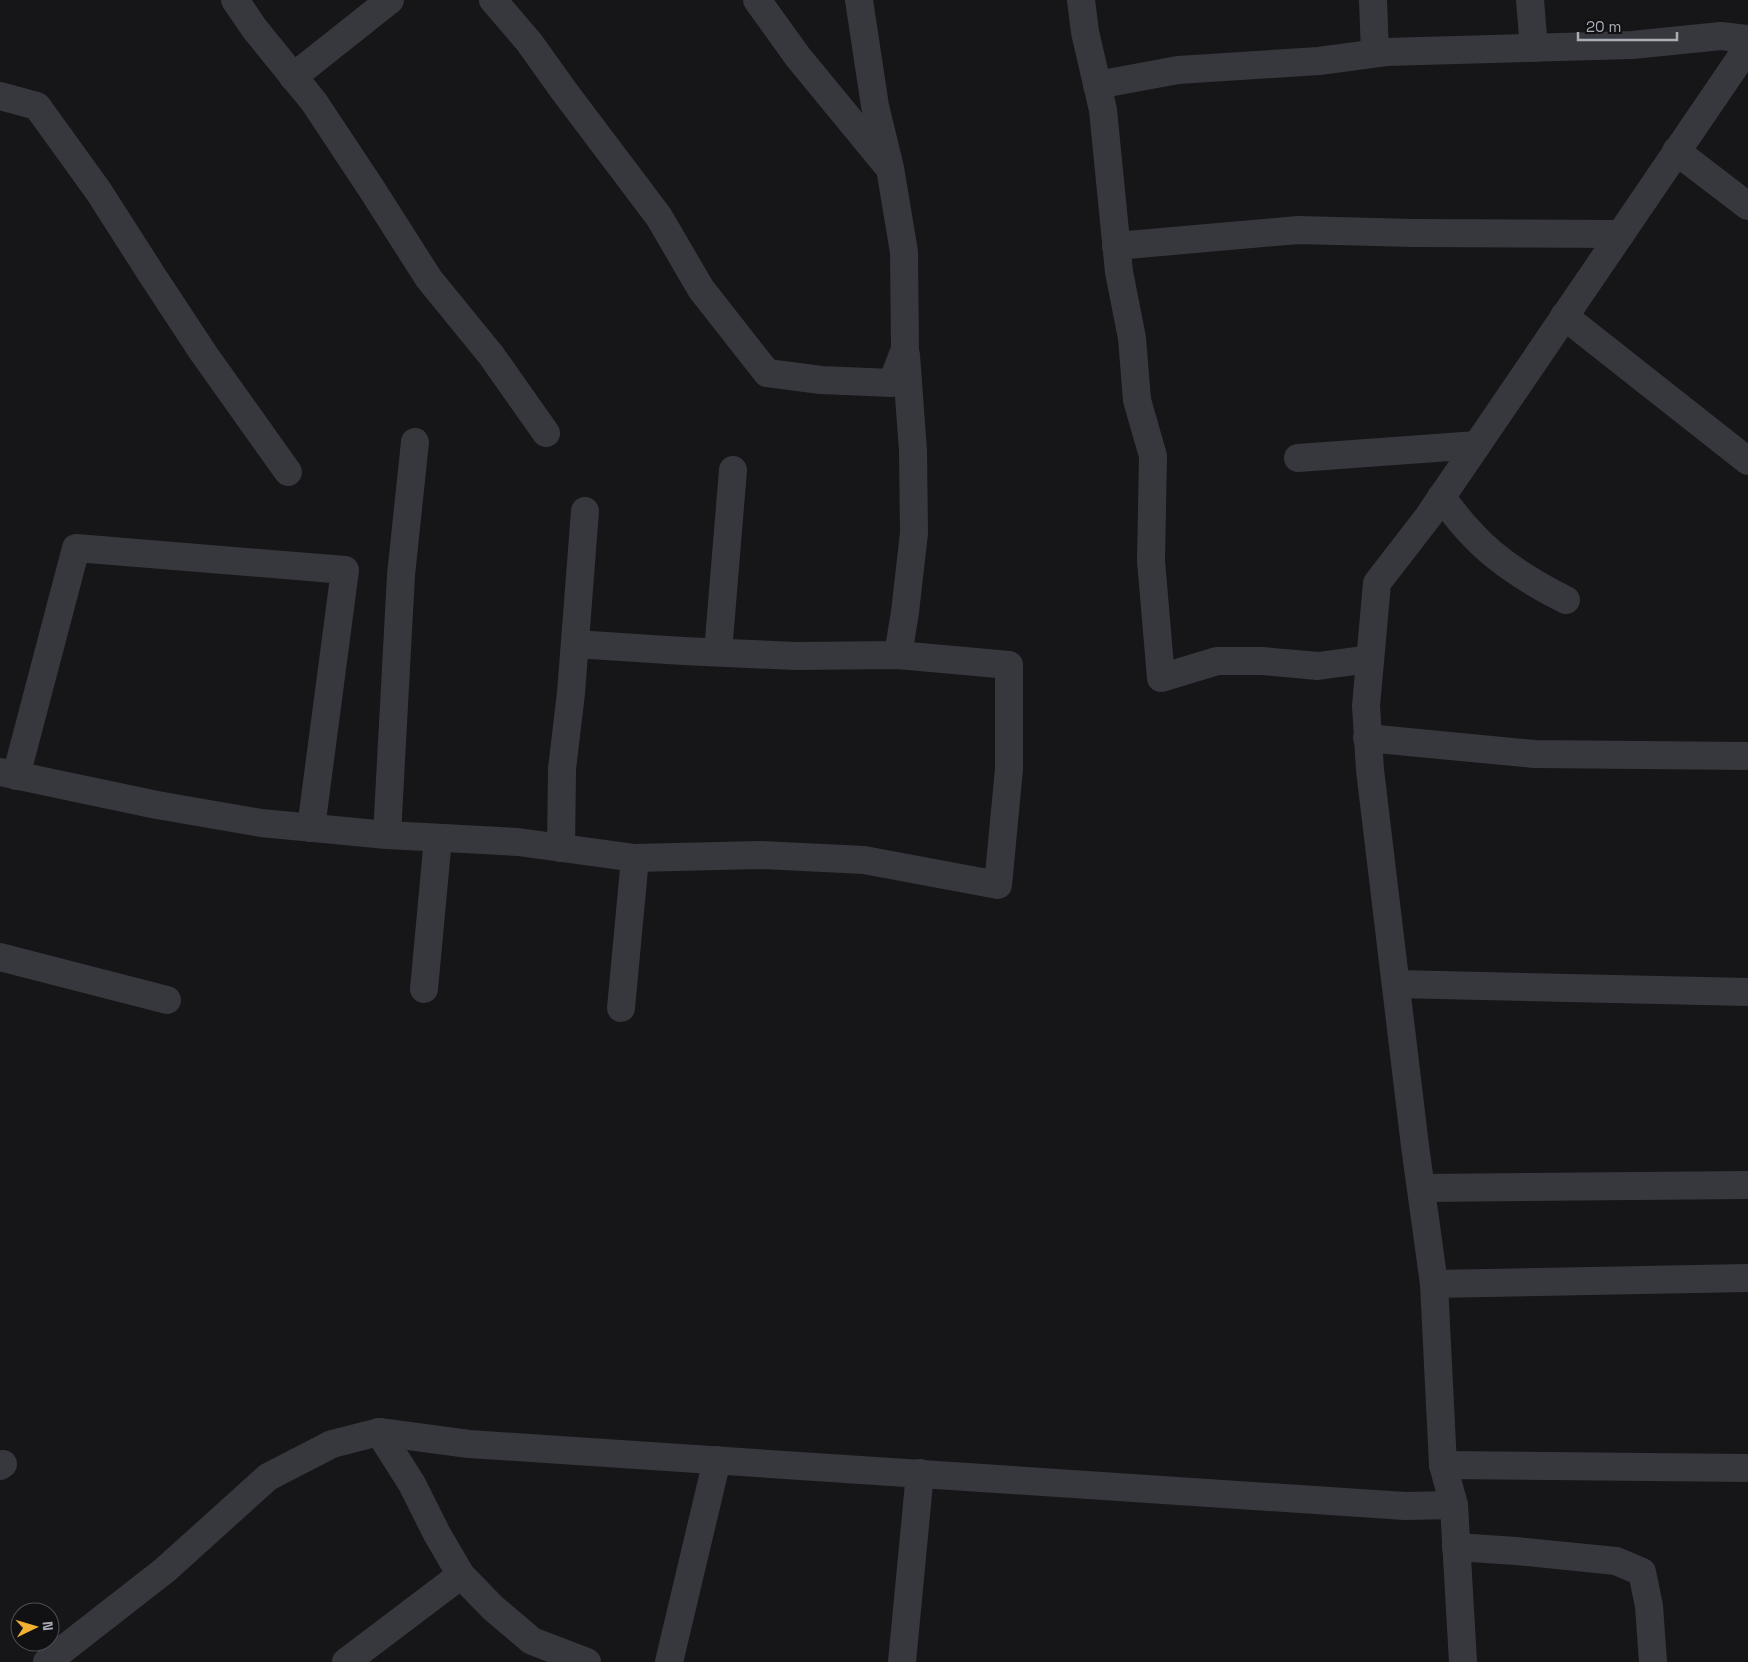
<svg xmlns="http://www.w3.org/2000/svg" width="1748" height="1662" font-family="'Space Grotesk',sans-serif">
  <style>
    .lines { fill: none; stroke-linecap: round; stroke-linejoin: round }
    .minor { stroke: #37383d; stroke-width: 28 }
  </style>
  <rect width="100%" height="100%" fill="#161618"/>
  <g class="lines">
    <!-- minor -->
    <g class="minor">
      <polyline points="235,0 254,28 314,102 371,188 429,279 491,355 546,433"/>
      <polyline points="493,0 529,42 564,91 659,217 701,289 767,373 821,380 892,383 905,349 904,252 890,168 875,106 859,0"/>
      <polyline points="757,0 798,57 886,164"/>
      <polyline points="1081,0 1085,32 1103,110 1119,272 1132,338 1137,400 1153,456 1151,561 1161,678 1217,661 1262,661 1318,666 1370,659"/>
      <polyline points="1373,0 1375,53"/>
      <polyline points="1530,0 1534,48"/>
      <polyline points="293,77 390,0"/>
      <polyline points="1097,85 1178,70 1319,61 1386,52 1632,45 1721,36 1748,39"/>
      <polyline points="0,96 37,106 99,192 152,275 204,354 288,472"/>
      <polyline points="1676,151 1748,206"/>
      <polyline points="1116,246 1298,230 1414,233 1621,234"/>
      <polyline points="1564,316 1748,461"/>
      <polyline points="1298,458 1477,445"/>
      <path d="M1441,497C1451,509 1460,522 1471,533C1497,562 1532,583 1566,600"/>
      <polyline points="718,652 733,470"/>
      <polyline points="898,655 905,612 914,533 913,451 906,355"/>
      <polyline points="1367,738 1534,754 1748,756"/>
      <polyline points="0,772 157,805 261,823 387,835 518,842 635,858 760,855 864,860 998,885 1009,769 1009,665 898,655 795,656 683,651 575,644"/>
      <polyline points="16,776 76,548 345,570 311,828"/>
      <polyline points="387,835 401,575 415,442"/>
      <polyline points="561,848 562,769 571,693 585,511"/>
      <polyline points="0,957 167,1000"/>
      <polyline points="1396,984 1748,992"/>
      <polyline points="424,989 438,838"/>
      <polyline points="621,1008 635,858"/>
      <polyline points="1422,1188 1748,1185"/>
      <polyline points="1434,1284 1748,1278"/>
      <polyline points="379,1432 412,1484 437,1534 461,1575 493,1608 532,1641 587,1662"/>
      <polyline points="1443,1465 1748,1468"/>
      <polyline points="0,1466 3,1464"/>
      <polyline points="1456,1547 1516,1551 1616,1561 1642,1572 1649,1606 1653,1662"/>
      <polyline points="47,1662 165,1570 268,1477 332,1444 379,1432 469,1444 1405,1506 1454,1505"/>
      <polyline points="346,1662 461,1575"/>
      <polyline points="669,1662 717,1460"/>
      <polyline points="902,1662 920,1473"/>
      <polyline points="1463,1662 1454,1505 1443,1465 1434,1284 1415,1146 1370,770 1366,706 1377,583 1428,517 1748,47"/>
    </g>
  </g>
  <!-- north arrow -->
  <g transform="translate(35 1627) rotate(85)"><circle r="24" fill="#111113" stroke="#4d4f55"/>
  <path d="M0-4L9 19L0 12L-9 19Z" fill="#f2b134"/>
  <text y="-8" font-size="14" font-weight="bold" text-anchor="middle" fill="#a8adb8">N</text>
  </g>
  <!-- scale -->
  <path d="M1578 32v8h99v-8" fill="none" stroke="#a8adb8" stroke-width="2.5"/>
  <text x="1586" y="32" font-size="15" fill="#a8adb8" stroke="#111113" stroke-width="4" paint-order="stroke">20 m</text>
</svg>
